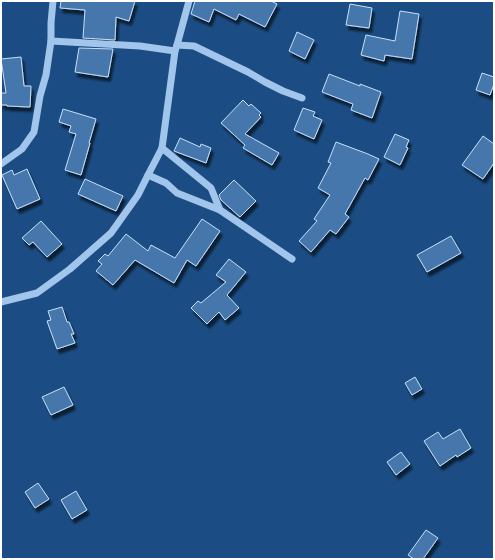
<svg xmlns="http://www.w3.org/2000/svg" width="495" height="560" font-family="Karla,sans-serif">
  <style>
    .building { fill: #4477ad; stroke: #c6dff8; filter: url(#shadow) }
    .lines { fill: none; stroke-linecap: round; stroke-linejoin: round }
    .minor { stroke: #a1c5eb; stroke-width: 7 }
  </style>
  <defs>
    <filter id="shadow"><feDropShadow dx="2.5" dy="4.5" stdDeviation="1" flood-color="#0009"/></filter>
  </defs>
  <rect width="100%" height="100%" fill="#1b4d84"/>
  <!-- building -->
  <g class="building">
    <polygon points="61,1 135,1 129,21 116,17 115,40 83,38 85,10 60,8"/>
    <polygon points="195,1 271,1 277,4 265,27 239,14 236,20 214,9 209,22 191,14"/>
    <polygon points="350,4 372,8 369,28 346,25"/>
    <polygon points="400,11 419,14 412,59 385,55 384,61 361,55 366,35 395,41"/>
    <polygon points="297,32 314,40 305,59 289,51"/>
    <polygon points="79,48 113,49 108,77 75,72"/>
    <polygon points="21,57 24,86 31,86 30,107 7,106 7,105 1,105 1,93 6,93 1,59"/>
    <polygon points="482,73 494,77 494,84 490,95 476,90"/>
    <polygon points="329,74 360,86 360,84 381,92 372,118 351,110 353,104 322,92"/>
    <polygon points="243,100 249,106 251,104 261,113 259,115 261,117 245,134 279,153 272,165 243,148 245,145 221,123"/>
    <polygon points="303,108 315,112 313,116 322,120 314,139 294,130"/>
    <polygon points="63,109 96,119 89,143 90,143 81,175 65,170 76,134 69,132 71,126 59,122"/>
    <polygon points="395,134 409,140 406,147 408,148 400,165 384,157"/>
    <polygon points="483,136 494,144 494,163 483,179 462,165"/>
    <polygon points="180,138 200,147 201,144 211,148 206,163 174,151"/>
    <polygon points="336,142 368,154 379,159 368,180 365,178 345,214 349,217 336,234 330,230 311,252 299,241 317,221 314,219 330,195 318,188 331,163 328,162"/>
    <polygon points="27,169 40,199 17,209 2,175 12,170 14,175"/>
    <polygon points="85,179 123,196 116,211 78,194"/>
    <polygon points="234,180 256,201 240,217 221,200 219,195"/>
    <polygon points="202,219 220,231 196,266 187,260 174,283 135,260 113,285 96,271 102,264 98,261 105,254 108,256 126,234 148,251 151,245 175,258"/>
    <polygon points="41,221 62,244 47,257 33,242 29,245 22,238"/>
    <polygon points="451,236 461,253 427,272 417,255"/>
    <polygon points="229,259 246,272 227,295 239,308 225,320 219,312 207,324 191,308 198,301 201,303 226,282 216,275"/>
    <polygon points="62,307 67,322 69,322 74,334 71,334 75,343 57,349 47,321 51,320 48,311"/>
    <polygon points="415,377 422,389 412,395 405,383"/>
    <polygon points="64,387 73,405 51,415 42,397"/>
    <polygon points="460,429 471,448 457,457 456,455 440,466 424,441 438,432 443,439"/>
    <polygon points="401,452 410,464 396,475 387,462"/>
    <polygon points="38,483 49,499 35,508 25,492"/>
    <polygon points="76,491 87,510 72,519 61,500"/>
    <polygon points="426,530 438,538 423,559 414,559 408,555"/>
  </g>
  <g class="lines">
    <!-- minor -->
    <g class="minor">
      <polyline points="51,41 140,46 175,51 177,45 194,46 248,72 265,82 283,91 302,98"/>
      <polyline points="177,45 189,1"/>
      <polyline points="175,51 162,148 148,175 166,183 177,193 220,210 292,259"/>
      <polyline points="162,148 211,188 220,210"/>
      <polyline points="1,164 22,149 34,132 40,96 46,75 51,41 51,23 53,1"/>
      <polyline points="1,302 37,293 70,269 111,233 138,195 148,175"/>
    </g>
  </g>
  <!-- border -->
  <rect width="495" height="560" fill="none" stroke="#ffffff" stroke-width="4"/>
</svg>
